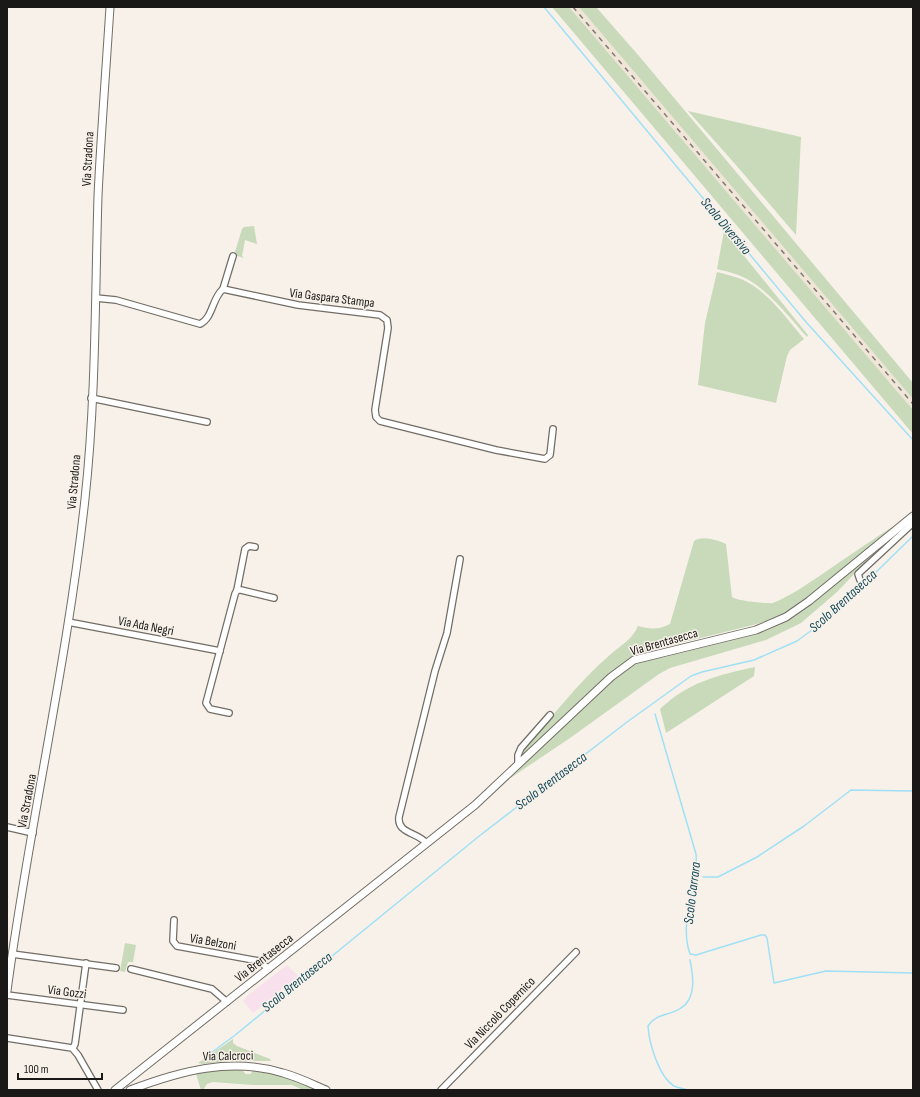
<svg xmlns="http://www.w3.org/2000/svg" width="920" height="1097" font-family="'Sofia Sans Condensed',sans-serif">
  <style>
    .industrial { fill: #f8e1ec }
    .built { fill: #f0e5d7 }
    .green { fill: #c8dab9 }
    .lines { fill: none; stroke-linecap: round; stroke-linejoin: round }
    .stream { stroke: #a0e0f6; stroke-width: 1.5 }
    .street-casing { stroke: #726d66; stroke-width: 8 }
    .secondary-casing { stroke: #726d66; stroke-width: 9 }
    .street { stroke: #fff; stroke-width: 5.5 }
    .secondary { stroke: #fff; stroke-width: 7 }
    .rail { stroke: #7e7a75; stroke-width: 1.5; stroke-dasharray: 5 5; stroke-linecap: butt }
    .labels { text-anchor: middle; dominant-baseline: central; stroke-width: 3; stroke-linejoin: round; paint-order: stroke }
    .street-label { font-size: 13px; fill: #1b1917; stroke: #f7f1e9 }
    .water-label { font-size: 14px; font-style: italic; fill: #144a5a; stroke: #f7f1e9 }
  </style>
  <rect width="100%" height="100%" fill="#f7f1e9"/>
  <!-- industrial -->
  <polygon class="industrial" points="287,965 298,976 253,1013 243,1001 247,996"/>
  <!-- built -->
  <polygon class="built" points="569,7 579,7 913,399 913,410"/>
  <!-- green -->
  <g class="green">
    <polygon points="552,7 569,7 913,410 913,434"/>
    <polygon points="579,7 596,7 639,56 913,383 913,399"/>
    <polygon points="688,111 801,137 796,235 736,165"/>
    <polygon points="254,226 257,244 245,240 242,256 244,258 234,255 242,229 244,227"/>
    <path d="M724,231L808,335L807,337C790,318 773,296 752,282C742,275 729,272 717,269Z"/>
    <path d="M717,272C725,274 733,276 741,279C767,290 786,318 804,339L790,350L787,356L776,403L698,385L705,323Z"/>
    <path d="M900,522H901L797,607L771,620L749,626L648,651L635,657L617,668L600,682L521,757L524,750C552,717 578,682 611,654C621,645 633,639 638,626C649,629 659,630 670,624L694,541C702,535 718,540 726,544L732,597C737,601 769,604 773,603C790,596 806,585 821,575C847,557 873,539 900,522Z"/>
    <polygon points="905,526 855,573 837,592 801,623 766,640 670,668 659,674 570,738 506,781 615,677 634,663 665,657 758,634 793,617 809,606"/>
    <path d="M755,667L754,676L666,733L660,709C688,682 718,675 755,667Z"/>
    <polygon points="125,943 136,945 133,962 128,962 125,972 120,971"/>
    <polygon points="233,1039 233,1043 237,1046 270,1059 271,1061 230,1061 202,1064 198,1063"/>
    <path d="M241,1069L246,1074H250L253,1071C274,1069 298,1082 317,1090H303L292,1085H253L213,1082L207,1084L203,1090H201L196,1074H187L212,1070Z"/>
  </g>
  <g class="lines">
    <!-- stream -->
    <g class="stream">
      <polyline points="544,7 806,322 913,440"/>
      <path d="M655,714L696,854C699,888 678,920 690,954L696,955L761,935H765L767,938L774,983L826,971L913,973"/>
      <polyline points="703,877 718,877 757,857 804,826 851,790 913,791"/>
      <polyline points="204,1058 234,1036 478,837 627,722 691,676 702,672 754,660 797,641 831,616 913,536"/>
      <path d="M689,1090C685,1089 678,1088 674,1086C659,1077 649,1043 648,1026C656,1013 670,1016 681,1008C697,998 693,975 690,960"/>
    </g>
    <defs>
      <g id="street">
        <polyline points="223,289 233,256"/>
        <path d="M96,298L116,300L200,324C213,318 212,298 223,289L298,305L380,315L387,320L388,328L375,410L376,417L380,421L496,450L545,459L550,455L553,429"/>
        <polyline points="91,398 207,422"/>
        <polyline points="860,580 858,574 913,523"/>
        <polyline points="237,590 245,549 249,546 255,547"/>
        <polyline points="68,622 220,651"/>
        <polyline points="229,713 210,709 206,703 235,594 237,590 241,590 274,598"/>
        <polyline points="518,764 518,755 521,748 550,715"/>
        <polyline points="7,827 33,833"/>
        <path d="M426,843C418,832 397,834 399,817L435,671L447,633L460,559"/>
        <polyline points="174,920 173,941 177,946 259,961 269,969"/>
        <polyline points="12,954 116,968"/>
        <polyline points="131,969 212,989 227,1002"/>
        <polyline points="7,995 123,1010"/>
        <polyline points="7,1038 72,1048 78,1055 98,1090"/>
        <polyline points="73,1048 75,1044 86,963"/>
        <polyline points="441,1090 576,952"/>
      </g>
      <g id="secondary">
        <path d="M7,991C29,826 67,664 85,499C96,398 95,297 98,196C101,133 106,70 110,7"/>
        <polyline points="115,1090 475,805 611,677 634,660 756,630 786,617 809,601 913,516"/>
        <path d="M130,1090C180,1071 231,1057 283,1073C298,1077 312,1084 326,1090"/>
      </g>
    </defs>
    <!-- street casing -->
    <use href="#street" class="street-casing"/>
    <!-- secondary casing -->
    <use href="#secondary" class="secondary-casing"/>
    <!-- street -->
    <use href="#street" class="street"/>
    <!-- secondary -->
    <use href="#secondary" class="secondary"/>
    <!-- rail -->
    <polyline class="rail" points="573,7 913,404"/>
  </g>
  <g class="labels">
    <!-- street labels -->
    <g class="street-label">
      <text transform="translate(88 159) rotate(-87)">Via Stradona</text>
      <text transform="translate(332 298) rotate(7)">Via Gaspara Stampa</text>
      <text transform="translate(74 482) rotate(-85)">Via Stradona</text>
      <text transform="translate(146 626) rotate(11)">Via Ada Negri</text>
      <text transform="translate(664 642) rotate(-16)">Via Brentasecca</text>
      <text transform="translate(27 801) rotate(-79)">Via Stradona</text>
      <text transform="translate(213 942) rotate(10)">Via Belzoni</text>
      <text transform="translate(264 958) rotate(-38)">Via Brentasecca</text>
      <text transform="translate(67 992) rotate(7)">Via Gozzi</text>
      <text transform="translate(500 1013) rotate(-46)">Via Niccolò Copernico</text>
      <text transform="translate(228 1056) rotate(-1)">Via Calcroci</text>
    </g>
    <!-- water labels -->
    <g class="water-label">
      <text transform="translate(726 226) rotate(50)">Scolo Diversivo</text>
      <text transform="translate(843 601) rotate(-42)">Scolo Brentasecca</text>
      <text transform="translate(551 781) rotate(-37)">Scolo Brentasecca</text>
      <text transform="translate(692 893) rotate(-83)">Scolo Carrara</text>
      <text transform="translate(297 982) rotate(-39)">Scolo Brentasecca</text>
    </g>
  </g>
  <!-- border -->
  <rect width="920" height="1097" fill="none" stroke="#1b1917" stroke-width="16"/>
  <!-- scale -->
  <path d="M18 1073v6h84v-6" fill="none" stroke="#1b1917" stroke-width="2"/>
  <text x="24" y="1073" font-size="12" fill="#1b1917" stroke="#f7f1e9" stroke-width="3" paint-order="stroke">100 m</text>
</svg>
